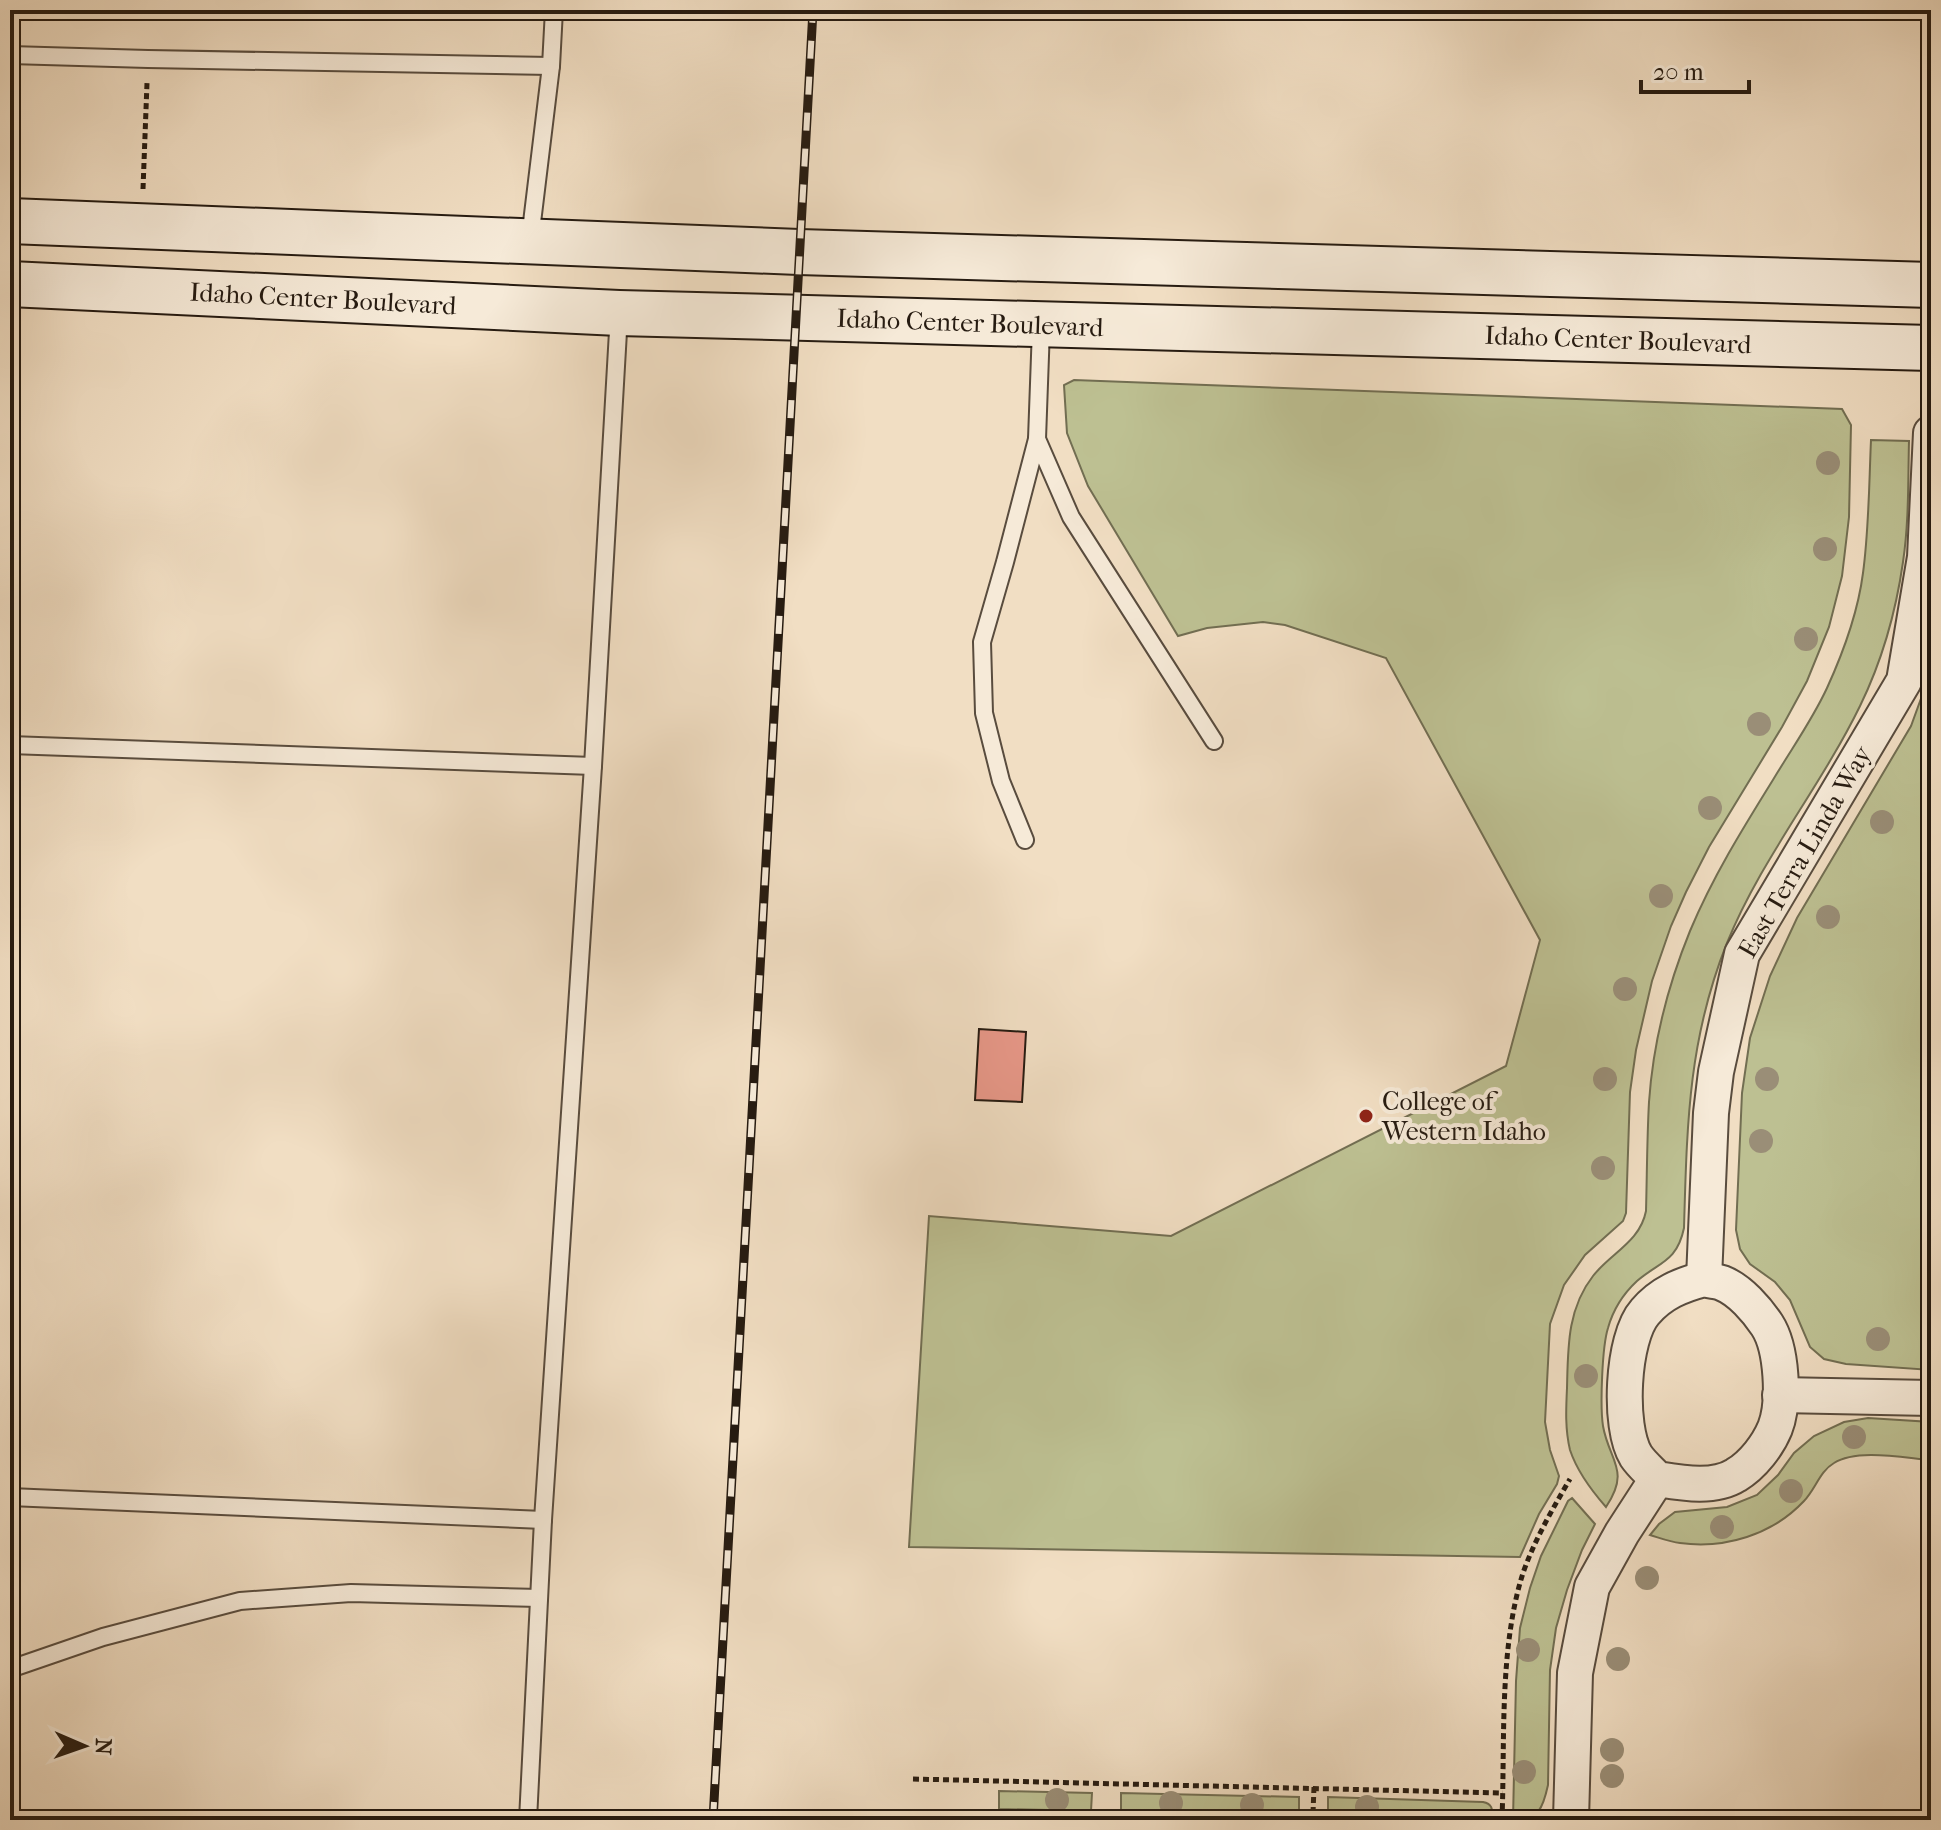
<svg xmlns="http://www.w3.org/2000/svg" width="1941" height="1830" font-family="'IM FELL French Canon',serif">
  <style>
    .green { fill: #bdc092; stroke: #726e52; stroke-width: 2 }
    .building { fill: #e89889; stroke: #261b11; stroke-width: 2 }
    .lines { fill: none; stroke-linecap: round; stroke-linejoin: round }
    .lane-casing { stroke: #594c3e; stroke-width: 20 }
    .street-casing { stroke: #594c3e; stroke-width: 38 }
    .secondary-casing { stroke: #261b11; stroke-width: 48 }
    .path { stroke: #261b11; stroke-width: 5; stroke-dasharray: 6 4; stroke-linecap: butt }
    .lane { stroke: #f6ead8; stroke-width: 16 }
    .street { stroke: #f6ead8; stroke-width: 34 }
    .secondary { stroke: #f6ead8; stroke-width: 44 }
    .rail-casing { stroke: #261b11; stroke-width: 9 }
    .rail { stroke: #f6ead8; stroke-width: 6; stroke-dasharray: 18; stroke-linecap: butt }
    .tree { fill: #9a8e77 }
    .poi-dot { fill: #8f2418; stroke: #f6ead8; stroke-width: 3 }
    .labels { text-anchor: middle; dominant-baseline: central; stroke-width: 8; stroke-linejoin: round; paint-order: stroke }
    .street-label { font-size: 26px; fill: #261b11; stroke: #f6ead8 }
    .poi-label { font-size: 26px; fill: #261b11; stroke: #f6ead8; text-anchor: start }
  </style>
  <rect width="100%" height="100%" fill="#f1dec3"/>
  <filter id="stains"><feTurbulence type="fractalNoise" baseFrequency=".0025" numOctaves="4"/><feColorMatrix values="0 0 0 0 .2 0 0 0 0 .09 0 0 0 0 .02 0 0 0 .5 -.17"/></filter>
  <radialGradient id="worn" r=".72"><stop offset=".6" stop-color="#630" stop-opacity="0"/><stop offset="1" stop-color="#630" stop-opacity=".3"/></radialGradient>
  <!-- green -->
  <g class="green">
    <polygon points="1074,380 1842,409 1851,425 1849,517 1842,576 1829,627 1807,681 1782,727 1709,847 1686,892 1671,926 1652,981 1636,1050 1630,1092 1626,1213 1623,1221 1585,1255 1564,1285 1550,1324 1545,1422 1550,1450 1559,1476 1557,1484 1539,1514 1520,1557 909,1547 929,1216 1171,1236 1506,1066 1540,940 1386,658 1285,625 1263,622 1207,628 1178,636 1088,486 1067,433 1064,385"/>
    <path d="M1871,440L1909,441C1908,481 1909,522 1903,562C1896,611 1882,661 1860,706C1820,788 1761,859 1727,943C1688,1040 1687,1126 1684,1228C1677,1262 1659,1262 1637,1281C1623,1294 1613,1310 1608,1328C1602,1347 1600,1406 1603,1426C1609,1461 1631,1470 1606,1507C1591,1490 1577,1471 1570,1450C1565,1429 1566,1409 1567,1388C1568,1349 1567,1309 1593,1276C1611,1253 1640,1242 1646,1211C1647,1174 1647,1138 1649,1102C1653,1044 1668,985 1690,931C1715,871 1750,817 1784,762C1799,738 1815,714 1827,688C1843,653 1858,612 1863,573C1869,529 1869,484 1871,440Z"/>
    <polygon points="1931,671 1931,1370 1846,1364 1824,1359 1810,1347 1790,1300 1775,1282 1750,1264 1740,1249 1736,1230 1742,1093 1750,1038 1770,976 1797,918 1911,726"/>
    <path d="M1868,1418L1931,1422V1460C1905,1458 1857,1448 1834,1463C1820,1471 1815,1490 1804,1501C1772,1535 1725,1549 1680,1543C1670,1542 1660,1538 1650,1535L1659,1524L1675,1512L1727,1507L1757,1495L1778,1475L1794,1453L1814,1436L1844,1422Z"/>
    <path d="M1572,1498L1595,1524L1582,1550L1567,1590L1556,1628L1550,1670L1548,1785C1543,1808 1539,1820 1513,1820L1516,1681L1520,1628L1530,1588L1541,1556L1568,1501Z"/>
    <polygon points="999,1791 1092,1793 1091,1811 999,1809"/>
    <polygon points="1121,1793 1299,1797 1299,1816 1121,1812"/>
    <path d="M1328,1797L1483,1802C1494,1804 1492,1811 1492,1820L1328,1816Z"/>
  </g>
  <!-- building -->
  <polygon class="building" points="979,1029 1026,1032 1022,1102 975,1100"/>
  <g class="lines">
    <defs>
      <g id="lane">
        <polyline points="10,55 148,59 551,66"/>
        <polyline points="530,239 551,66 554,10"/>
        <polyline points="1041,328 1037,439 1071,517 1214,741"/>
        <polyline points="10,745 593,766"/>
        <polyline points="1025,840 1001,781 984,713 982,642 1005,562 1037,439"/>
        <polyline points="10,1497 543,1520"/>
        <polyline points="10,1669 103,1637 240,1601 351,1593 539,1598"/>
        <polyline points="528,1820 543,1520 593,766 619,314"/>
      </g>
      <g id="street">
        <polyline points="1704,1279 1711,1113 1716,1072 1742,954 1904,681 1925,557 1931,433"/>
        <path d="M1704,1279C1710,1281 1717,1281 1722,1283C1740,1290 1757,1310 1767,1325C1782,1348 1785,1402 1775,1428C1768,1445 1753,1465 1736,1475C1714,1489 1682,1483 1657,1479C1651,1472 1642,1465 1636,1456C1618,1427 1622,1338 1645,1312C1661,1293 1681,1285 1704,1279Z"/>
        <polyline points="1780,1395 1931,1398"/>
        <polyline points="1571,1820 1575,1673 1592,1587 1622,1533 1657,1479"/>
      </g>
      <g id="secondary">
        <polyline points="10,221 799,252 1931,285"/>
        <polyline points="10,284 619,313 1931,348"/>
      </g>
    </defs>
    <!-- lane casing -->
    <use href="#lane" class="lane-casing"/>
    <!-- street casing -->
    <use href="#street" class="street-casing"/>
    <!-- secondary casing -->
    <use href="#secondary" class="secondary-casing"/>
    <!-- path -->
    <g class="path">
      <polyline points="143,189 147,83"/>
      <polyline points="913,1779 1503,1793"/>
      <polyline points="1313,1813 1314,1787"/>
      <path d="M1502,1819C1505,1741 1499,1648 1523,1573C1535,1539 1552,1510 1570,1479"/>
    </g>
    <!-- lane -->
    <use href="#lane" class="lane"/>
    <!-- street -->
    <use href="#street" class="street"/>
    <!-- secondary -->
    <use href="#secondary" class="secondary"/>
    <defs>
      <polyline id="rail" points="713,1820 813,10"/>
    </defs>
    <!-- rail casing -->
    <use href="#rail" class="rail-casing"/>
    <!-- rail -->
    <use href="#rail" class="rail"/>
  </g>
  <!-- trees -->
  <g class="tree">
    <circle cx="1828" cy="463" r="12"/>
    <circle cx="1825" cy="549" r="12"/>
    <circle cx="1806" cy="639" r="12"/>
    <circle cx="1759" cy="724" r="12"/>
    <circle cx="1710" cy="808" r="12"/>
    <circle cx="1882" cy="822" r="12"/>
    <circle cx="1661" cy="896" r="12"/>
    <circle cx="1828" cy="917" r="12"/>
    <circle cx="1625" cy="989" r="12"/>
    <circle cx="1605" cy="1079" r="12"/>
    <circle cx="1767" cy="1079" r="12"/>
    <circle cx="1761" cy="1141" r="12"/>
    <circle cx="1603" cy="1168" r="12"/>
    <circle cx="1878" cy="1339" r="12"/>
    <circle cx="1586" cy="1376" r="12"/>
    <circle cx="1854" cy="1437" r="12"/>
    <circle cx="1791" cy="1491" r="12"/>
    <circle cx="1722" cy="1527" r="12"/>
    <circle cx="1647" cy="1578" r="12"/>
    <circle cx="1528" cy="1650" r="12"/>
    <circle cx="1618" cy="1659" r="12"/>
    <circle cx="1612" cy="1750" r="12"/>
    <circle cx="1524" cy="1772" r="12"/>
    <circle cx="1612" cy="1776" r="12"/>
    <circle cx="1057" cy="1800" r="12"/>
    <circle cx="1171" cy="1803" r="12"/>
    <circle cx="1252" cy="1805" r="12"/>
    <circle cx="1367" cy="1807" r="12"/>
  </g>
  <!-- markers -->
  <circle class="poi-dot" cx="1366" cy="1116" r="8"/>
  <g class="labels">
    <!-- street labels -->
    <g class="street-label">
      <text transform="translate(323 299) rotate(3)">Idaho Center Boulevard</text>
      <text transform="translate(970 323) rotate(2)">Idaho Center Boulevard</text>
      <text transform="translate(1618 340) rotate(2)">Idaho Center Boulevard</text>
      <text transform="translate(1805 852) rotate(-60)">East Terra Linda Way</text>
    </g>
    <!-- poi labels -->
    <g class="poi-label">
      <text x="1382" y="1101">College of<tspan x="1382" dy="30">Western Idaho</tspan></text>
    </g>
  </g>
  <!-- margin -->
  <rect width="1941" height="1830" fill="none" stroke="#f1dec3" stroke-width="40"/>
  <rect x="12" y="12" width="1917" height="1806" fill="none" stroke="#261b11" stroke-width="4"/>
  <rect x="20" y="20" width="1901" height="1790" fill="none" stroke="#261b11" stroke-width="2"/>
  <!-- north arrow -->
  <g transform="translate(84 1746) rotate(92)" stroke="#f6ead8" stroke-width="6" paint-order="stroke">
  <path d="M0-6L14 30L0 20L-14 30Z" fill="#261b11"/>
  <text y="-12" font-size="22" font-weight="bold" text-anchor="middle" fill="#261b11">N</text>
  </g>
  <!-- scale -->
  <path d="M1641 80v12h108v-12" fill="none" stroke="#261b11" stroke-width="4"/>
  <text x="1653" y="80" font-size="24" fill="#261b11" stroke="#f6ead8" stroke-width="6" paint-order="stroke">20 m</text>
  <rect width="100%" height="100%" filter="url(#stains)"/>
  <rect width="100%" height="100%" fill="url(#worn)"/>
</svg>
